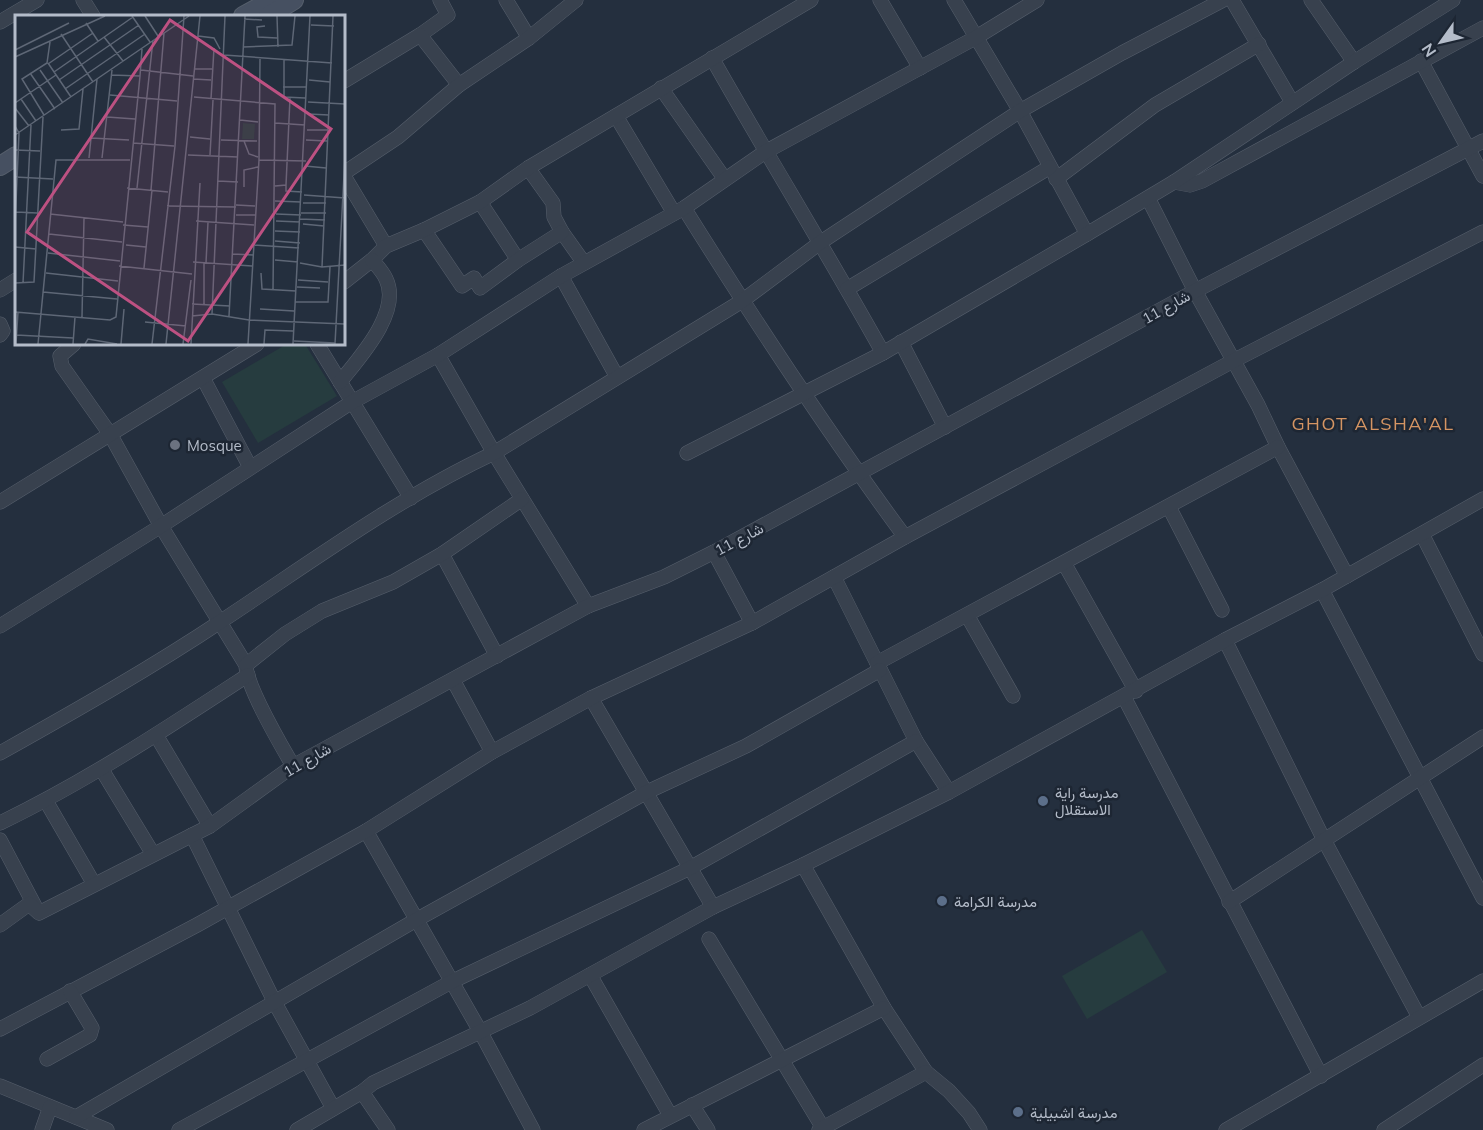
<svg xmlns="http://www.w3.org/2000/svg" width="1483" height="1130" font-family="Mulish,Vazirmatn,sans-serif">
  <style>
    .green { fill: #263c3f }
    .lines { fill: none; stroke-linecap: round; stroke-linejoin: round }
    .street-casing { stroke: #565f6c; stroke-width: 15 }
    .secondary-casing { stroke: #565f6c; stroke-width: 20 }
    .street { stroke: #38414e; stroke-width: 14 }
    .secondary { stroke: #465061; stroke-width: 18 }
    .worship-dot { fill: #6b7280; stroke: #1d2633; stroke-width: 2 }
    .service-dot { fill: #5c6f8a; stroke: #1d2633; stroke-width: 2 }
    .labels { text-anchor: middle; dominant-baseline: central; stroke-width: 5; stroke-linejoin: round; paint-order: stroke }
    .street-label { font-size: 15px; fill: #b4bcc9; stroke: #1d2633 }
    .poi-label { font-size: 15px; fill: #b4bcc9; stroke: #1d2633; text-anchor: start }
    .quarter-label { font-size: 18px; letter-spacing: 1.5px; fill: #d59563; stroke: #1d2633 }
    .inset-road { fill: none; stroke: #5e6776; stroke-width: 1.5 }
    .view { fill: #bd5182; fill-opacity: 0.15; stroke: #bd5182; stroke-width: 3 }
    .inset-edge { fill: none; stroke: #b4bcc9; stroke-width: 3 }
  </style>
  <rect width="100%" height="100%" fill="#242f3e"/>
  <!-- green -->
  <g class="green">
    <polygon points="287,344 305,344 337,396 258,443 222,382"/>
    <polygon points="1142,930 1167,972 1087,1019 1062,976"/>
  </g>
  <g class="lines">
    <defs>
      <g id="street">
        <polyline points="83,0 93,16"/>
        <polyline points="506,0 529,38"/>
        <polyline points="880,0 920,68"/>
        <polyline points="954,0 1020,111 1087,234"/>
        <polyline points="1232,0 1292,102"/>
        <polyline points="1311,0 1354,62"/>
        <polyline points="0,22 37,0"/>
        <polyline points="420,35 448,15 440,0"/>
        <path d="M712,58C768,157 828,254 883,353"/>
        <polyline points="1421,61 1483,176"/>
        <polyline points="344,81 420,35 459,85"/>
        <polyline points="661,88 724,178"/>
        <polyline points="616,116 674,213"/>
        <polyline points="528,168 553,203 554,217 562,232 584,263"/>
        <polyline points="344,173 398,137 459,85 529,38 576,0"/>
        <polyline points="344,176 386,246"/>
        <polyline points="1056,179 1155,105 1259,44"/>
        <polyline points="1174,182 1190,185 1202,181 1483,28"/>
        <polyline points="1148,198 1195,291 1258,405 1278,447 1347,576"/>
        <polyline points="480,202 518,260"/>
        <path d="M684,208C754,320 826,430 905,537"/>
        <polyline points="424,230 462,286 474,278 480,288 518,260 562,232"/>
        <polyline points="561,276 617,377"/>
        <polyline points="344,282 372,260 386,246 424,230 480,202 528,168 811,0"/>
        <polyline points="847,289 1050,167"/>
        <polyline points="0,290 16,280"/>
        <polyline points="0,324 3,331 0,335"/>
        <polyline points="901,342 945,427"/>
        <path d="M74,344L60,356L62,366L110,434L161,526L246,665C246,686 281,745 293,766"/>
        <polyline points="317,344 411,498"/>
        <polyline points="438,355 494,453 588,606"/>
        <polyline points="203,378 250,467"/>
        <path d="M340,382C359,358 402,312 386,279C383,272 377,266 372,260"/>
        <polyline points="687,453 883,353 1087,234 1174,182 1354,62 1453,0"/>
        <polyline points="0,502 257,344"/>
        <polyline points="1169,507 1222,610"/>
        <polyline points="1422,534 1483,654"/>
        <polyline points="714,552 752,623"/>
        <polyline points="442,554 497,656"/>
        <polyline points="1064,563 1136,691"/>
        <polyline points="834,577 916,741 949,792"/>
        <polyline points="1322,590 1483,898"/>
        <polyline points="967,615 1013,696"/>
        <polyline points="0,626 161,526 352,402 438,355 561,276 684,208 765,152 975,38 1037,0"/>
        <polyline points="1225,640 1324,840 1419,1017"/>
        <polyline points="877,663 1278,447"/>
        <polyline points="246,665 285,634 322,611 393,582 442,554 522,499"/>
        <polyline points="453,680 492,752"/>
        <polyline points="1124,697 1321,1076"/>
        <polyline points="591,698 713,907"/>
        <polyline points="156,735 210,826"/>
        <path d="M0,753C75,711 151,668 223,620C311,562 398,498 494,453L742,301L821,242L1020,111L1122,53L1223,0"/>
        <polyline points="102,770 153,854"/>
        <polyline points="46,801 94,884"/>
        <path d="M0,823C87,781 167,728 248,675"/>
        <polyline points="366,831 480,1031 533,1130"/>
        <polyline points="192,835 275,1003 333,1108"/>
        <polyline points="0,840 37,910"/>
        <polyline points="803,865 884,1008 926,1072 949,1091 969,1113 980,1130"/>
        <polyline points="1229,902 1483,737"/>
        <polyline points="0,925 29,904 39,913 210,826 293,766 588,606 664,577 714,552 1195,291 1483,141"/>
        <polyline points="709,939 823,1128"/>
        <polyline points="590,975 670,1115"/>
        <polyline points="0,1029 197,925 366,831 492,752 591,698 752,623 905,537 1233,361 1483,232"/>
        <polyline points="47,1059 90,1035 92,1028 70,991"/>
        <polyline points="0,1086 107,1130"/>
        <polyline points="362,1092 373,1083 530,1008 713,907 803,865 949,792 1225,640 1322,590 1483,499"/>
        <polyline points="692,1105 708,1130"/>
        <polyline points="76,1117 416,920 647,792 746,746 880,670"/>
        <polyline points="42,1130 50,1107"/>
        <polyline points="179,1130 451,982 690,868 916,741"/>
        <polyline points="297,1130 362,1092 388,1130"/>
        <polyline points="644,1130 884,1008"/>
        <polyline points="819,1130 926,1072"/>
        <polyline points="1226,1130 1483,981"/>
        <polyline points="1384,1130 1483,1065"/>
      </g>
      <g id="secondary">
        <polyline points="243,16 272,0"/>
        <polyline points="268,16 294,0"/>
        <polyline points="0,166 16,156"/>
      </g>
    </defs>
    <!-- street casing -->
    <use href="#street" class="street-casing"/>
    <!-- secondary casing -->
    <use href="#secondary" class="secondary-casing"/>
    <!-- street -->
    <use href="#street" class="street"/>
    <!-- secondary -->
    <use href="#secondary" class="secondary"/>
  </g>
  <!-- markers -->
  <circle class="worship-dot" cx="175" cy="445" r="6"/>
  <g class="service-dot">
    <circle cx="1043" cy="801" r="6"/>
    <circle cx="942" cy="901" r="6"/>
    <circle cx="1018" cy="1112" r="6"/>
  </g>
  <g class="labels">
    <!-- street labels -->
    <g class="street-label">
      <text transform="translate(1166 307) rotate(-29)">شارع 11</text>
      <text transform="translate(739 539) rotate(-28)">شارع 11</text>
      <text transform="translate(307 760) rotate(-30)">شارع 11</text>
    </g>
    <!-- poi labels -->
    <g class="poi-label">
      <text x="187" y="445">Mosque</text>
      <text x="1055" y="792">مدرسة راية<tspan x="1055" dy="17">الاستقلال</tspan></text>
      <text x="954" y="901">مدرسة الكرامة</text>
      <text x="1030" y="1112">مدرسة اشبيلية</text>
    </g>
    <!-- quarter labels -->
    <g class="quarter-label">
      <text x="1373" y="423">GHOT ALSHA'AL</text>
    </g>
  </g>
  <!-- overview -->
  <g transform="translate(15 15)">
    <rect width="330" height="330" fill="#242f3e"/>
    <path d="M228,108L240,109L239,124H227Z" fill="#263c3f"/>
    <path class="inset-road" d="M117,1L135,27M130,1L143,21M262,1L263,32M229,4L247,5M71,8L83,26M296,10L319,11M250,11L242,12L243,22L262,23M46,19L78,67M183,21L199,23L205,34M89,22L108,46M228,32L277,30L280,1M0,35L54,8M209,40L317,48M0,42L90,1M269,45V82L290,83M33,48L56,82M33,49L78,18M179,54H197M25,55L48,88M126,55L178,61M39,57L118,2M15,58L40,94M96,60L125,61L127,34M178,64L196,65M44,65L124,10M294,65L315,67M268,72H292M50,74L130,19M95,80L162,86M179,82L260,89L258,275M6,84L21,106M196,84L199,33M293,87L330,89M0,88L41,60M0,93L14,111M293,99L314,100M29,100L7,64L32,48L35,27M92,102L120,104M225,105L243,107M260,108L290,110M0,111L4,118L0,211M46,115L64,114L68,74M292,115H313M0,120L174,1M175,122L195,124M76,123L114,125M206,125L242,126M291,125L312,126M229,126L234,139L243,142M118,128L159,131M0,135L25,136M173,140L223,142M195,140L198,85M74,143L82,64M87,143L97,55M244,145L291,146M290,151L311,153M0,162L38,164M203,166L223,167M271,170V176L287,177M260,171L271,170L275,83M229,172V155L243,152M112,173L153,177M122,173L138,25M136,175L149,18M289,180L330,183M260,186L286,187M288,188H311M221,190L240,191M152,191L221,192M1,197L22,198M286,198H311M35,199L108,207M261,199L286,200M221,200H240M285,204L310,205M181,206L239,210M261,206L285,207M288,209L309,211M108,210L133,212M260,216L285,217M34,219L107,227M260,226L285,228M111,230L131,232M238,230L284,233M0,232L21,234M33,238L105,246M218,239L238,240M260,245L283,247M178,247L237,251M191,248L193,207M285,248L307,252L330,250M104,251L177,259M307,252L318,1M129,253L137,175M31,258L103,266M246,258L247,274L281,276M283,265L313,267M0,268L19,267L28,102M8,268L16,110M282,272L305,273M28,277L102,284M280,287H313L315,252M177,289L215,291M189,290V248M245,294L279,296M0,297L95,305L101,302L125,61M197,299L210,1M177,301L197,299L234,305L330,309M214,301L230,1M67,302L69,203M130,307L171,311M1,320L58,323M279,326L320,328M1,329L3,297M23,329L41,145H115M58,329L60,302M70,329L73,324L102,329M106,329L109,294M137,329L160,131L169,1M151,329L185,1M168,329L176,265M176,329L185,168M233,329L244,145L245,44M249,329L250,315L278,316M278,329L295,1M320,329L330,141"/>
    <path class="view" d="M155,5L316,114L173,326L12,217Z"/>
    <rect width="330" height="330" class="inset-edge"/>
  </g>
  <!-- north arrow -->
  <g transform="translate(1441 42) rotate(236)" stroke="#1d2633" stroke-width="4.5" paint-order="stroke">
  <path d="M0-4.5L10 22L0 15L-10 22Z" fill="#b4bcc9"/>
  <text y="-9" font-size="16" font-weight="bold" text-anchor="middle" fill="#b4bcc9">N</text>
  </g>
</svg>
